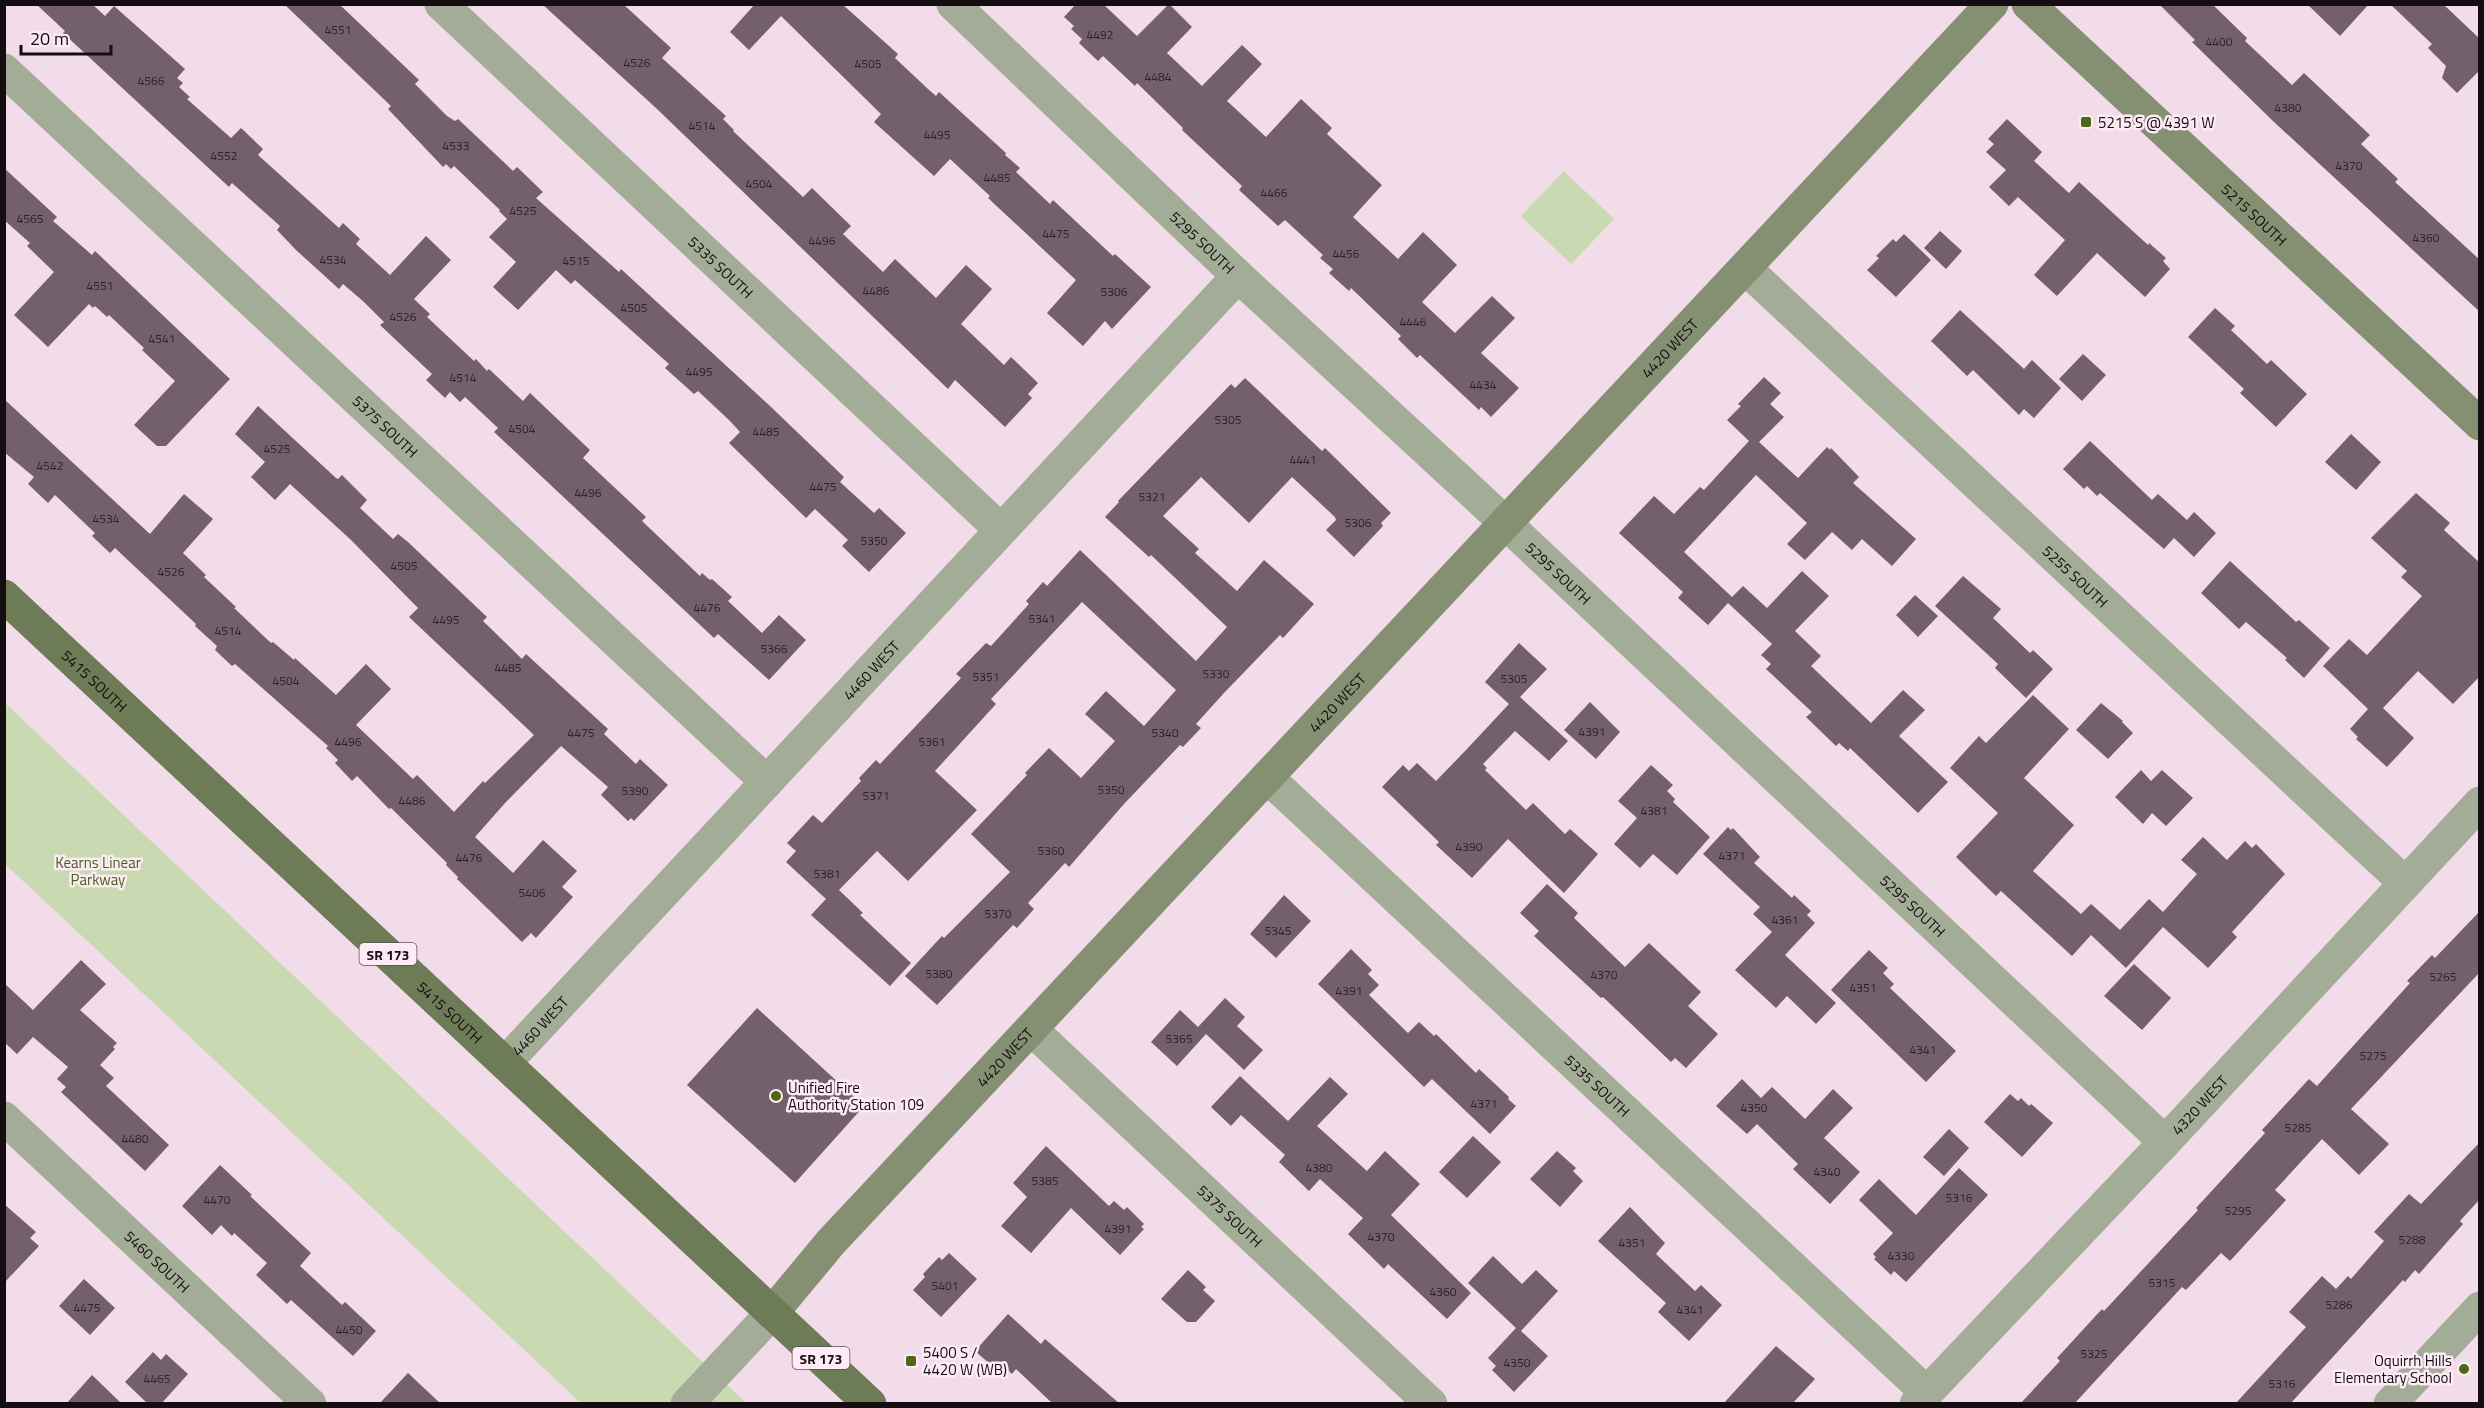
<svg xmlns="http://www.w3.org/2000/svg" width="2484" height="1408" font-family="'Titillium Web',sans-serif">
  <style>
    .green { fill: #c9d9b1 }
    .building { fill: #73606b }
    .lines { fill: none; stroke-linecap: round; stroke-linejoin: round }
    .street { stroke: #a3ac96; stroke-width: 33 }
    .secondary { stroke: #849071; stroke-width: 33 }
    .primary { stroke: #6d7c56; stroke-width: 33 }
    .poi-dot { fill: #4e6616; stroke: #fdebf5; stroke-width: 2 }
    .labels { text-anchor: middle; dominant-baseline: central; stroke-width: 5; stroke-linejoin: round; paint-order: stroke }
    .number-label { font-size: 12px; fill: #2c2228 }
    .shield { fill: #fdebf5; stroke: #5a5055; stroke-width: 1.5 }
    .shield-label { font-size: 14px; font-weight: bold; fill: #140d11 }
    .poi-label { font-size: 15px; fill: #140d11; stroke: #fdebf5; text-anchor: start }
    .street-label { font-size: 15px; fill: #140d11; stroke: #fdebf5 }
    .park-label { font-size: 15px; fill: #4a611a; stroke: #fdebf5 }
  </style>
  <rect width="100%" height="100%" fill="#f2dce9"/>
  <!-- green -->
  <g class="green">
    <polygon points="1564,171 1614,219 1571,264 1521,216"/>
    <polygon points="4,702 746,1403 581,1403 5,864"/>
  </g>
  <!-- building -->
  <g class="building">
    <polygon points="36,4 92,4 105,16 114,6 185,69 177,78 183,83 179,87 190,97 187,99 231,138 241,128 263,149 258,155 339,228 343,223 360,239 356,244 390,275 426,236 451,260 414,299 430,314 427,317 474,361 476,359 487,371 489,369 523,401 530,393 590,450 583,458 646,517 642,521 700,576 702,573 710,580 712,579 732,597 728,601 762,633 779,615 806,640 769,680 718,634 714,638 494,432 498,428 465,397 460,402 450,392 445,398 426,380 432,374 380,325 384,322 364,302 343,284 339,289 296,250 277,230 280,226 232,183 229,187 63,33 65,31"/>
    <polygon points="284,4 339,4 419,80 415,84 447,116 455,121 458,119 511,169 513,171 517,167 543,192 536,198 619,272 621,269 770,406 844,477 840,482 874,513 879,508 906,533 869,572 842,546 848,540 815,509 806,518 729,443 740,432 730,421 698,391 694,394 665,368 669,364 575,280 571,284 556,270 518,310 493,287 516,262 489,237 507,219 499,211 500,210 454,166 451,169 446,164 443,167 388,109 391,106"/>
    <polygon points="542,4 623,4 671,48 662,58 726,116 723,119 734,130 733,131 803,197 812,188 851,226 843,234 883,272 895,259 936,298 966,265 992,289 961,324 1004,365 1011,357 1038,383 1028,394 1032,398 1005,427 955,380 948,389 656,108"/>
    <polygon points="755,4 842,4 898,54 895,58 928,89 936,96 939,92 1006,153 1005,155 1020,168 1016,172 1050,204 1053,200 1113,256 1115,254 1151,287 1112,329 1105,321 1083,346 1047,313 1076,280 988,198 990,196 950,159 934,176 874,122 881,114 781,16 749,50 730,32"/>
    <polygon points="1076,4 1103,4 1137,36 1169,4 1192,27 1167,53 1202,86 1242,45 1262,64 1227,101 1266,137 1301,99 1332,128 1327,134 1382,185 1353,217 1398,259 1423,232 1457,265 1422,302 1455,333 1492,296 1515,318 1481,353 1519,388 1491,417 1481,407 1479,410 1420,355 1417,358 1398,339 1401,336 1351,288 1349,291 1329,273 1333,269 1320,258 1323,255 1285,220 1278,226 1239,190 1242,186 1182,130 1183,128 1137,83 1135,86 1103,56 1098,61 1079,43 1082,39 1071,29 1074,26 1064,17"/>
    <polygon points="2159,4 2212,4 2247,38 2245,41 2292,85 2304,73 2370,135 2361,144 2398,179 2395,182 2480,260 2480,312 2274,122 2192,42 2195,40"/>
    <polygon points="2307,4 2369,4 2340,36"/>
    <polygon points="2390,4 2443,4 2480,39 2480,70 2457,93 2442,78 2446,66 2428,48 2432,44"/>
    <polygon points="2007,119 2042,152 2034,161 2069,193 2079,182 2148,245 2149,243 2166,258 2163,261 2170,269 2145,297 2097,253 2057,296 2034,275 2065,240 2018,197 2009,206 1989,187 2006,170 1986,152 1994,144 1988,139"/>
    <polygon points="4,168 57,217 53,221 92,255 95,251 230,379 166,446 157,446 134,425 175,381 142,350 144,348 109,315 107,317 95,306 93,308 89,304 48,347 14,315 54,272 27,246 30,243 4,220"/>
    <polygon points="1940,231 1962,251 1946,269 1924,248"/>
    <polygon points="1904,234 1931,260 1896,297 1867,270 1879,258 1876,256 1893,239 1896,242"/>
    <polygon points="2215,308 2235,326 2231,330 2267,364 2271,360 2307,394 2276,427 2240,393 2244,389 2188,337"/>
    <polygon points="1960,310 2024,369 2032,360 2061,388 2034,418 2024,409 2019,415 1973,370 1967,376 1931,341"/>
    <polygon points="2083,354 2106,375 2082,401 2059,379"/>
    <polygon points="1764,377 1781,393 1770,404 1784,417 1759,442 1798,478 1827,447 1830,450 1831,448 1859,477 1853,483 1916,539 1892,566 1862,539 1852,550 1832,532 1805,560 1787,544 1807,523 1756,475 1684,552 1732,597 1743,586 1767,608 1802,571 1829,596 1795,631 1821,656 1811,666 1871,723 1903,690 1925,710 1899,736 1948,782 1918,813 1850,748 1848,751 1839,743 1836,746 1806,717 1812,712 1766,669 1771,664 1761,655 1772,644 1728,603 1708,625 1678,598 1683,592 1619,533 1654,496 1674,514 1700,487 1704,490 1749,441 1727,420 1741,406 1738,404"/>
    <polygon points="1245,378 1322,451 1325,448 1391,513 1381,523 1383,526 1354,557 1326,530 1336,520 1335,517 1292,477 1249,523 1201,477 1163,516 1199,549 1195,553 1237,591 1264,560 1314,604 1283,638 1280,635 1224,693 1196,724 1201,728 1183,747 1180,745 1124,804 1069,867 1065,863 1028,903 1034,909 1017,928 1013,925 937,1005 905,976 942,936 944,938 1010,872 971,834 1027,775 1025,773 1049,748 1081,778 1115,741 1085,714 1106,691 1144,726 1176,690 1082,602 991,699 996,704 935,771 977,810 908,881 877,851 839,890 863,913 860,915 911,963 890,986 811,915 826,899 786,862 796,851 787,843 813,815 822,823 861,781 859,778 876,760 880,764 961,678 956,674 986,643 991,646 1029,604 1026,601 1043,582 1047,586 1080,550 1196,661 1227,627 1151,555 1149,557 1105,517 1119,502 1118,501 1231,384 1235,388"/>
    <polygon points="4,399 150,534 184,494 213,519 183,553 206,575 204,577 236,607 234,608 271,643 273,642 294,660 295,658 336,695 366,664 391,689 356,725 413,779 417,775 454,812 483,781 485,783 534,735 409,617 418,608 351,540 290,484 275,500 251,477 265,462 235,434 258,406 336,478 338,479 342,475 367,500 360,508 393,539 398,534 408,542 487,617 483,621 522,659 526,654 608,729 604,734 636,764 640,759 668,785 634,821 631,818 628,821 601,795 608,787 561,746 506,802 475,837 513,873 543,840 577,871 562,887 573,897 536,938 531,933 522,942 457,879 458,877 446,865 447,863 391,808 389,809 357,776 352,781 335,763 338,760 326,748 328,746 235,664 232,666 215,650 217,646 195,626 196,624 115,548 110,553 92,536 95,533 55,495 48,503 28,484 34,477 4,452"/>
    <polygon points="2351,434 2381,462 2356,490 2325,462"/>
    <polygon points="2090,441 2152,500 2158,494 2187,520 2194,512 2216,533 2194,557 2174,538 2164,549 2100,493 2097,496 2087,486 2084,489 2063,469"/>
    <polygon points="2416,493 2450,523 2444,530 2480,563 2480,676 2453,704 2418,671 2383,708 2414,738 2387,767 2356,739 2358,737 2350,729 2368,709 2323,666 2349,639 2367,655 2422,596 2401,577 2407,571 2371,538"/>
    <polygon points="2230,561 2296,622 2299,620 2330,648 2304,678 2285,660 2287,658 2246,622 2239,629 2201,593"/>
    <polygon points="1963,576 2001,609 1993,618 2030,653 2033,650 2053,669 2026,698 1995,668 1998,664 1935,606"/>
    <polygon points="1915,595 1938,616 1918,637 1896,615"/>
    <polygon points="1519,643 1547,669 1520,697 1568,741 1549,761 1515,731 1483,764 1487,768 1485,770 1526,810 1533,803 1565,834 1570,829 1598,854 1564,893 1508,839 1472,878 1436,845 1439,842 1382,787 1403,765 1409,771 1417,763 1436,781 1467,749 1509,704 1485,682"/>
    <polygon points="2033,695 2069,729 2024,778 2074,825 2033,871 2081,914 2091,904 2120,930 2149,899 2163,912 2197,874 2181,860 2203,837 2227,860 2245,841 2252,848 2256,844 2285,874 2232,932 2237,937 2208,968 2163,927 2126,968 2091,935 2072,956 2001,891 1996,896 1956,857 1998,813 1950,768 1979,736 1986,743"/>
    <polygon points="1590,702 1620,732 1596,759 1564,730"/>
    <polygon points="2101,703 2123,721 2122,722 2133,733 2108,759 2076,730"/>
    <polygon points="1651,765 1673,785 1667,791 1675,799 1673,802 1710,837 1677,875 1653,854 1640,868 1614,844 1637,818 1618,801"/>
    <polygon points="2141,770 2151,781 2162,770 2193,798 2166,826 2152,813 2143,824 2115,797"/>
    <polygon points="1728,827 1731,830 1733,828 1760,857 1754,863 1792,898 1794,895 1811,911 1807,915 1815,923 1785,955 1836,1003 1816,1024 1787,996 1776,1008 1735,970 1772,932 1753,914 1760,907 1703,854"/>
    <polygon points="1547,884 1578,913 1574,918 1625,967 1649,943 1701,992 1688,1006 1718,1034 1686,1068 1675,1058 1671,1062 1603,997 1601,998 1534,936 1539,931 1520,913"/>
    <polygon points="1284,895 1311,921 1276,958 1250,934"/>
    <polygon points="2480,911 2480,972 2351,1109 2389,1144 2359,1175 2322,1139 2275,1190 2286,1200 2230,1261 2221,1253 2186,1290 2182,1287 2074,1404 2020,1404 2060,1361 2057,1358 2102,1309 2104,1311 2198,1210 2196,1208 2265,1133 2262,1130 2309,1079 2317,1086 2410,983 2407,981 2432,955 2435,958"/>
    <polygon points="1351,949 1372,970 1368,974 1379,985 1369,995 1408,1033 1419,1022 1434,1036 1436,1034 1476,1073 1479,1069 1509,1097 1508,1099 1516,1106 1490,1134 1432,1079 1424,1087 1318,984"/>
    <polygon points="1869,950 1888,968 1883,973 1894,984 1890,988 1956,1051 1926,1082 1831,990"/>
    <polygon points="81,960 106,984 80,1010 117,1043 113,1047 115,1049 100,1065 114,1078 106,1086 169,1145 145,1171 61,1092 66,1087 57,1079 68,1067 33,1037 17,1054 4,1042 4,983 33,1010"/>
    <polygon points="2134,964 2171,998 2142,1030 2104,996"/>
    <polygon points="1225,998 1245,1017 1237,1026 1263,1050 1244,1070 1206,1034 1177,1066 1151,1042 1180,1010 1198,1027"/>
    <polygon points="757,1008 864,1106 795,1183 687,1085"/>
    <polygon points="1240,1076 1288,1121 1330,1077 1348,1094 1317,1126 1367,1171 1385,1151 1420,1184 1391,1215 1471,1293 1447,1319 1388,1264 1384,1269 1348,1234 1363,1218 1320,1179 1309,1191 1279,1162 1285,1155 1241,1115 1231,1126 1211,1107"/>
    <polygon points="1742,1079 1761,1098 1772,1087 1805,1119 1833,1089 1853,1108 1824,1138 1860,1172 1830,1204 1793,1169 1798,1164 1757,1124 1747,1134 1716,1106"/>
    <polygon points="2010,1094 2018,1101 2021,1098 2029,1106 2031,1104 2053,1123 2022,1157 1984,1122"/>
    <polygon points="1949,1129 1969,1148 1944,1176 1923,1157"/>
    <polygon points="1473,1136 1501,1162 1467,1198 1439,1172"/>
    <polygon points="2480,1142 2480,1199 2460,1221 2463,1224 2419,1274 2415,1270 2405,1282 2403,1280 2290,1404 2235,1404 2306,1327 2289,1312 2322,1276 2336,1289 2348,1276 2351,1279 2384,1241 2374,1232 2409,1194 2421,1204"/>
    <polygon points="1046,1146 1109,1206 1114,1201 1124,1210 1127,1207 1144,1224 1141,1227 1144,1229 1120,1255 1071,1208 1031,1253 1001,1226 1027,1197 1013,1183"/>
    <polygon points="1557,1151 1576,1168 1573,1171 1583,1181 1560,1207 1530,1179"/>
    <polygon points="220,1165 252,1195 250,1196 311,1253 300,1266 342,1305 345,1302 376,1331 353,1356 291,1300 287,1304 256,1275 267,1263 234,1233 232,1236 221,1225 212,1235 182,1206"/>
    <polygon points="1959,1168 1988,1195 1906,1282 1894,1271 1891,1275 1874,1259 1876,1257 1873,1254 1893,1233 1859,1200 1879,1179 1916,1215"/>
    <polygon points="4,1204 36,1232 30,1238 39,1246 4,1283"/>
    <polygon points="1630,1207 1665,1243 1656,1254 1695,1291 1701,1285 1722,1305 1689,1341 1658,1312 1666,1303 1598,1241"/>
    <polygon points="949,1253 977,1279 941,1317 913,1290 925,1277 923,1274 939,1257 942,1260"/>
    <polygon points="1493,1256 1522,1284 1536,1270 1558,1291 1521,1331 1548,1356 1514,1392 1492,1370 1496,1366 1488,1358 1516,1328 1468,1283"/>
    <polygon points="1188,1270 1206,1287 1203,1290 1215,1301 1196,1322 1187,1322 1161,1299"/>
    <polygon points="84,1279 115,1308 90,1335 59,1306"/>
    <polygon points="1008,1314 1041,1344 1045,1339 1120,1404 1053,1404 1016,1369 1012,1374 1003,1365 998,1371 975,1351"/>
    <polygon points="1776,1346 1815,1379 1792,1404 1723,1404"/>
    <polygon points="153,1352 161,1360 166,1354 188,1374 161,1404 148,1404 125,1382"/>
    <polygon points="408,1373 441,1404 379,1404"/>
    <polygon points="92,1375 122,1404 66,1404"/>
  </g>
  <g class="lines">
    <!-- street -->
    <g class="street">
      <path id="s1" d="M441,4L1001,530"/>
      <path id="s2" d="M953,4L1238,276L1469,489L2165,1142"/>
      <path id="s3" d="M4,70L767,782"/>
      <path id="s4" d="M1745,268L2405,883"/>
      <path id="s5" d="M1267,777L1926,1392"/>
      <path id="s6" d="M1031,1029L1431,1404"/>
      <path id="s7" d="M505,1063L1238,276"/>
      <path id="s8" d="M4,1118L310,1404"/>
      <polyline points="687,1404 772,1313"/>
      <path id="s9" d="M1916,1404L2165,1142L2480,803"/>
      <polyline points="2390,1404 2480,1308"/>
    </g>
    <!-- secondary -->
    <g class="secondary">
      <path id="s10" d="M2028,4L2480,424"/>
      <path id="s11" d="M772,1313L831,1242L1992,4"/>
    </g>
    <!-- primary -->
    <path class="primary" id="s12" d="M4,596L870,1404"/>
  </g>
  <!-- markers -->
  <g class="poi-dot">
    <rect x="2080" y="116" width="12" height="12" rx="3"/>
    <circle cx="776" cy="1096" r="6"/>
    <rect x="905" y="1355" width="12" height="12" rx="3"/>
    <circle cx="2464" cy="1369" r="6"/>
  </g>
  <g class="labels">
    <!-- number labels -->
    <g class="number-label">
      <text x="338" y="29">4551</text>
      <text x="1100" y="34">4492</text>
      <text x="2219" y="41">4400</text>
      <text x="637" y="62">4526</text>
      <text x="868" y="63">4505</text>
      <text x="1158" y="76">4484</text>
      <text x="151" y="80">4566</text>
      <text x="2288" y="107">4380</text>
      <text x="702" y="125">4514</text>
      <text x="937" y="134">4495</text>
      <text x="456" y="145">4533</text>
      <text x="224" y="155">4552</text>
      <text x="2349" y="165">4370</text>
      <text x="997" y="177">4485</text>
      <text x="759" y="183">4504</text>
      <text x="1274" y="192">4466</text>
      <text x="523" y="210">4525</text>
      <text x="30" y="218">4565</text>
      <text x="1056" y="233">4475</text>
      <text x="2426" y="237">4360</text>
      <text x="822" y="240">4496</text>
      <text x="1346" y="253">4456</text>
      <text x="333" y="259">4534</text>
      <text x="576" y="260">4515</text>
      <text x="100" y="285">4551</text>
      <text x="876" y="290">4486</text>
      <text x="1114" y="291">5306</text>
      <text x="634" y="307">4505</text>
      <text x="403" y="316">4526</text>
      <text x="1413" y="321">4446</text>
      <text x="162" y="338">4541</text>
      <text x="699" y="371">4495</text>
      <text x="463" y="377">4514</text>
      <text x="1483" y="384">4434</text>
      <text x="1228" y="419">5305</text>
      <text x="522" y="428">4504</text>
      <text x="766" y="431">4485</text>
      <text x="277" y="448">4525</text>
      <text x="1303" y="459">4441</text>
      <text x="50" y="465">4542</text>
      <text x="823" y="486">4475</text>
      <text x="588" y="492">4496</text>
      <text x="1152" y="496">5321</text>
      <text x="106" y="518">4534</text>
      <text x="1358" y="522">5306</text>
      <text x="874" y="540">5350</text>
      <text x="404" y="565">4505</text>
      <text x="171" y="571">4526</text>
      <text x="707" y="607">4476</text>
      <text x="1042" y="618">5341</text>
      <text x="446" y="619">4495</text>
      <text x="228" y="630">4514</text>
      <text x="774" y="648">5366</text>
      <text x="508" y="667">4485</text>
      <text x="1216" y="673">5330</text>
      <text x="986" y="676">5351</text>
      <text x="1514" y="678">5305</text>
      <text x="286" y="680">4504</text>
      <text x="1592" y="731">4391</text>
      <text x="581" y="732">4475</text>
      <text x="1165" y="732">5340</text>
      <text x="348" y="741">4496</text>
      <text x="932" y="741">5361</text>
      <text x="1111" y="789">5350</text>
      <text x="635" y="790">5390</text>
      <text x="876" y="795">5371</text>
      <text x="412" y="800">4486</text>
      <text x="1654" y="810">4381</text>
      <text x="1469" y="846">4390</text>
      <text x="1051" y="850">5360</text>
      <text x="1732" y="855">4371</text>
      <text x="469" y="857">4476</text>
      <text x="827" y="873">5381</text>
      <text x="532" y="892">5406</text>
      <text x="998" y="913">5370</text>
      <text x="1785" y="919">4361</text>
      <text x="1278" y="930">5345</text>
      <text x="939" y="973">5380</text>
      <text x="1604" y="974">4370</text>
      <text x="2443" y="976">5265</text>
      <text x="1863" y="987">4351</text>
      <text x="1349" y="990">4391</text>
      <text x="1179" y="1038">5365</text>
      <text x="1923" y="1049">4341</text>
      <text x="2373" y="1055">5275</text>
      <text x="1484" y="1103">4371</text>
      <text x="1754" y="1107">4350</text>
      <text x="2298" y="1127">5285</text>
      <text x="135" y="1138">4480</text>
      <text x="1319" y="1167">4380</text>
      <text x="1827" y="1171">4340</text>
      <text x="1045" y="1180">5385</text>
      <text x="1959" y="1197">5316</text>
      <text x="217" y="1199">4470</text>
      <text x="2238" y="1210">5295</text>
      <text x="1118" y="1228">4391</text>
      <text x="1381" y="1236">4370</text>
      <text x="2412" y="1239">5288</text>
      <text x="1632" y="1242">4351</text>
      <text x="1901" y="1255">4330</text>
      <text x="2162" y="1282">5315</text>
      <text x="945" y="1285">5401</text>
      <text x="1443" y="1291">4360</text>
      <text x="2339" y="1304">5286</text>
      <text x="87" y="1307">4475</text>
      <text x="1690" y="1309">4341</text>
      <text x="349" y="1329">4450</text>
      <text x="2094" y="1353">5325</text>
      <text x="1517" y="1362">4350</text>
      <text x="157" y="1378">4465</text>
      <text x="2282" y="1383">5316</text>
    </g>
    <!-- shield labels -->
    <g class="shield">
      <rect x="359.5" y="943" width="57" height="22" rx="4.5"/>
      <rect x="792.5" y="1347" width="57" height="22" rx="4.5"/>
    </g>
    <g class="shield-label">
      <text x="388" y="954">SR 173</text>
      <text x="821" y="1358">SR 173</text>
    </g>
    <!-- poi labels -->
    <g class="poi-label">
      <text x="2098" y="122">5215 S @ 4391 W</text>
      <text x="788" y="1087">Unified Fire<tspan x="788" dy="17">Authority Station 109</tspan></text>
      <text x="923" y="1352">5400 S /<tspan x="923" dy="17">4420 W (WB)</tspan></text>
      <text x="2452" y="1360" text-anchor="end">Oquirrh Hills<tspan x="2452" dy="17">Elementary School</tspan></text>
    </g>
    <!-- street labels -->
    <g class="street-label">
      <text stroke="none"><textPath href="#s10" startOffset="309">5215 SOUTH</textPath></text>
      <text stroke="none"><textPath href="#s2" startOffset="345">5295 SOUTH</textPath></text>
      <text stroke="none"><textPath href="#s1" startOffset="384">5335 SOUTH</textPath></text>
      <text stroke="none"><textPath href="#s11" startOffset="1318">4420 WEST</textPath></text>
      <text stroke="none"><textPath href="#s3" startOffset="522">5375 SOUTH</textPath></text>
      <text stroke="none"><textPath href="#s2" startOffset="831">5295 SOUTH</textPath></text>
      <text stroke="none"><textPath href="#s4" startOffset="452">5255 SOUTH</textPath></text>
      <text stroke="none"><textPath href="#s7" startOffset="537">4460 WEST</textPath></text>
      <text stroke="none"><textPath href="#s12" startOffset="124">5415 SOUTH</textPath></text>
      <text stroke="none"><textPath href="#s11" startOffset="832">4420 WEST</textPath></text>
      <text stroke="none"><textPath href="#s2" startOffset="1317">5295 SOUTH</textPath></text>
      <text stroke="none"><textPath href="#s12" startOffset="610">5415 SOUTH</textPath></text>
      <text stroke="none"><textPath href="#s7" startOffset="51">4460 WEST</textPath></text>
      <text stroke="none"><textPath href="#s11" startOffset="346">4420 WEST</textPath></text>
      <text stroke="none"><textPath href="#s5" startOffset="452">5335 SOUTH</textPath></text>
      <text stroke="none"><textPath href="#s9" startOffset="412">4320 WEST</textPath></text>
      <text stroke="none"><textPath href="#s6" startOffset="273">5375 SOUTH</textPath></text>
      <text stroke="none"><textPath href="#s8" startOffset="210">5460 SOUTH</textPath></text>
    </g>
    <!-- park labels -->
    <g class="park-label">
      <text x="98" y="862">Kearns Linear<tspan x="98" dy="17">Parkway</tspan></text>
    </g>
  </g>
  <!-- border -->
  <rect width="2484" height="1408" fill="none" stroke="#140d11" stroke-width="12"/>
  <!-- scale -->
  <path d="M21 45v9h90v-9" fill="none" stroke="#140d11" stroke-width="3"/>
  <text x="30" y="45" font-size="18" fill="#140d11" stroke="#fdebf5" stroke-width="4.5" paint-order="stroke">20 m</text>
</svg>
